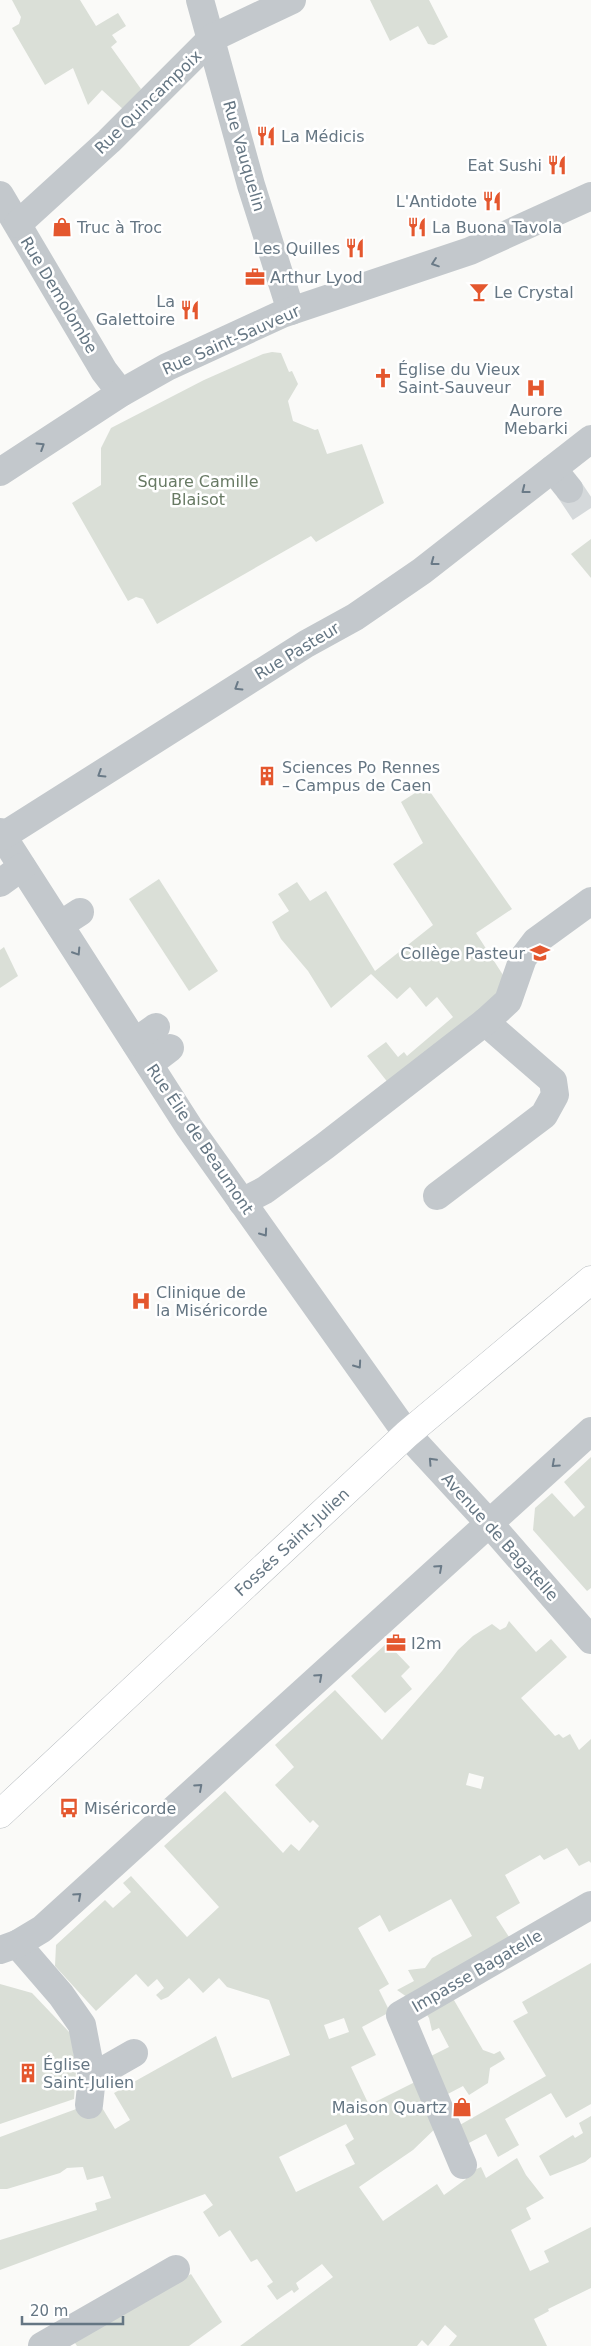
<svg xmlns="http://www.w3.org/2000/svg" width="591" height="2346" font-family="'DejaVu Sans',sans-serif">
  <style>
    .green { fill: #dadfd7; fill-rule: evenodd }
    .lines { fill: none; stroke-linecap: round; stroke-linejoin: round }
    .minor-tunnel { stroke: #d5d9db; stroke-width: 28; stroke-dasharray: 28 14; stroke-linecap: butt }
    .major-casing { stroke: #b5babe; stroke-width: 29 }
    .minor { stroke: #c3c8cc; stroke-width: 28 }
    .major { stroke: #fff; stroke-width: 28 }
    .oneway { stroke: #6a7a87 }
    .labels { text-anchor: middle; dominant-baseline: central; stroke-width: 5; stroke-linejoin: round; paint-order: stroke }
    .street-label { font-size: 16px; fill: #657683; stroke: #fff }
    .poi-label { font-size: 16px; fill: #657683; stroke: #fff; text-anchor: start }
    .park-label { font-size: 16px; fill: #687a64; stroke: #fff }
  </style>
  <rect width="100%" height="100%" fill="#fafaf8"/>
  <!-- green -->
  <g class="green">
    <polygon points="12,0 80,0 96,26 118,13 126,26 112,35 117,42 111,47 141,89 124,110 102,90 88,105 73,68 45,85 12,28 19,24 21,17"/>
    <polygon points="370,0 429,0 448,37 434,45 428,44 418,26 390,41"/>
    <polygon points="272,352 281,353 289,372 292,371 298,384 288,401 293,421 315,430 318,429 327,454 362,444 384,503 316,542 311,536 157,624 143,599 136,597 128,601 72,503 101,485 101,448 111,428 204,380 263,354"/>
    <polygon points="591,539 591,578 571,554"/>
    <polygon points="426,786 512,909 476,933 503,975 499,994 389,1084 367,1056 386,1042 398,1057 404,1052 407,1056 453,1017 437,997 426,1007 410,987 397,999 371,974 331,1008 308,971 281,939 272,922 289,911 278,894 297,882 310,901 326,891 375,971 433,925 393,864 423,843 401,802"/>
    <polygon points="159,879 218,971 189,991 129,899"/>
    <polygon points="4,947 18,976 0,988 0,950"/>
    <polygon points="591,1457 591,1588 587,1591 533,1530 535,1508 552,1493 574,1517 585,1507 564,1482"/>
    <path d="M509,1621L536,1652L551,1639L567,1657L521,1698L555,1736L559,1734L563,1738L570,1734L579,1750L591,1739V1863L589,1861L579,1866L567,1848L544,1860L540,1855L505,1875L520,1903L496,1917L513,1943L407,1997L397,1990L414,1981L408,1970L425,1968L432,1958L472,1936L451,1899L389,1932L380,1915L358,1928L389,1984L379,1990L390,2012L362,2027L376,2055L351,2067L369,2105L421,2079L441,2123L413,2150L359,2187L383,2221L437,2184L444,2195L466,2179V2174L481,2167L486,2178L517,2158L526,2175L544,2198L526,2208L531,2219L511,2230L530,2271L549,2262L544,2251L591,2227V2288L548,2309L549,2311L534,2319L547,2346H449L457,2336L445,2325L428,2346L422,2340L417,2346H240L333,2277L322,2264L296,2283L299,2289L294,2293L292,2290L277,2300L267,2286L273,2282L257,2259L251,2262L230,2230L219,2237L203,2212L213,2205L205,2194L0,2270V2240L97,2210L95,2203L111,2198L103,2176L87,2180L83,2167L67,2168L60,2173L7,2189H0V2137L98,2101L115,2129L130,2120L114,2093L216,2036L232,2078L290,2055L269,2000L227,1987L219,1978L203,1993L189,1978L168,1997L161,2000L156,1995L164,1988L157,1979L148,1987L136,1974L96,2011L55,1966L56,1945L105,1900L113,1908L131,1892L123,1883L131,1876L187,1937L219,1907L164,1846L225,1791L283,1853L291,1844L299,1851L319,1826L313,1820L310,1823L275,1785L294,1767L275,1745L335,1690L382,1740L442,1671L458,1650L473,1636L492,1624L500,1630L506,1627ZM469,1773L484,1777L481,1789L466,1785ZM344,2018L349,2032L329,2039L324,2025ZM346,2124L354,2139L345,2145L355,2164L296,2192L279,2157Z"/>
    <polygon points="387,1643 410,1667 401,1676 412,1689 385,1713 351,1676"/>
    <polygon points="591,1963 591,2104 566,2118 551,2093 505,2119 519,2145 498,2157 486,2134 467,2144 458,2126 546,2076 513,2021 528,2013 522,2002"/>
    <polygon points="0,1984 32,1993 71,2034 76,2071 74,2099 0,2124"/>
    <polygon points="451,1995 483,2050 494,2054 500,2051 505,2059 490,2068 488,2083 469,2095 463,2086 444,2096 427,2058 449,2047 439,2028 432,2031 429,2018 424,2010"/>
    <polygon points="591,2116 591,2157 585,2162 550,2176 539,2156 573,2135 575,2138 583,2133 579,2123"/>
    <polygon points="191,2274 222,2322 189,2346 77,2346 73,2340"/>
  </g>
  <g class="lines">
    <!-- minor-tunnel -->
    <polyline class="minor-tunnel" points="569,489 591,522"/>
    <defs>
      <g id="major">
        <path id="s1" d="M0,1814L407,1434L591,1280"/>
      </g>
    </defs>
    <!-- major casing -->
    <use href="#major" class="major-casing"/>
    <!-- minor -->
    <g class="minor">
      <polyline points="200,0 251,185 291,311"/>
      <polyline points="0,195 104,371 121,393"/>
      <polyline points="18,224 109,141 212,38 292,0"/>
      <polyline points="553,469 569,489"/>
      <polyline points="0,472 121,393 167,367 282,314 470,251 591,196"/>
      <polyline points="0,832 189,1127 407,1434 489,1523 591,1640"/>
      <polyline points="3,836 306,644 355,617 422,571 591,439"/>
      <polyline points="0,883 22,867"/>
      <polyline points="60,925 80,912"/>
      <polyline points="135,1042 156,1027"/>
      <polyline points="149,1064 170,1048"/>
      <polyline points="437,1196 544,1115 555,1095 553,1081 485,1022"/>
      <polyline points="242,1202 265,1190 325,1146 485,1022 508,1001 523,958 536,941 591,901"/>
      <polyline points="17,1944 61,1995 82,2025 92,2077 89,2105"/>
      <polyline points="0,1950 17,1944 42,1929 591,1431"/>
      <polyline points="92,2077 134,2053"/>
      <polyline points="463,2165 400,2015 591,1905"/>
      <polyline points="42,2346 176,2269"/>
    </g>
    <!-- major -->
    <use href="#major" class="major"/>
  </g>
  <!-- one-way arrows -->
  <defs><path id="oneway-chevron" d="M-2-3.5L2.5 0L-2 3.5" fill="none" stroke-width="1.6" stroke-linecap="round" stroke-linejoin="round" transform="scale(1.25)"/></defs>
  <g class="oneway">
    <use href="#oneway-chevron" transform="translate(435 263) rotate(161)"/>
    <use href="#oneway-chevron" transform="translate(41 446) rotate(-32)"/>
    <use href="#oneway-chevron" transform="translate(525 490) rotate(142)"/>
    <use href="#oneway-chevron" transform="translate(434 562) rotate(143)"/>
    <use href="#oneway-chevron" transform="translate(238 687) rotate(148)"/>
    <use href="#oneway-chevron" transform="translate(101 774) rotate(148)"/>
    <use href="#oneway-chevron" transform="translate(77 952) rotate(57)"/>
    <use href="#oneway-chevron" transform="translate(264 1233) rotate(55)"/>
    <use href="#oneway-chevron" transform="translate(358 1365) rotate(55)"/>
    <use href="#oneway-chevron" transform="translate(432 1461) rotate(-133)"/>
    <use href="#oneway-chevron" transform="translate(555 1464) rotate(138)"/>
    <use href="#oneway-chevron" transform="translate(439 1568) rotate(-42)"/>
    <use href="#oneway-chevron" transform="translate(319 1677) rotate(-42)"/>
    <use href="#oneway-chevron" transform="translate(199 1787) rotate(-42)"/>
    <use href="#oneway-chevron" transform="translate(78 1896) rotate(-42)"/>
  </g>
  <!-- icons -->
  <defs>
    <symbol id="restaurant-bare" viewBox="-9 -9 18 18"><path d="M-5-6h1v4h1v-4h1v4h1v-4h1v5L-1.5 .5V6h-2V.5L-5-1ZM5-6V6H3V1.5H1.5Q1.5-4 5-6Z" fill="#e4572e" stroke="#fff" stroke-width="2.5" paint-order="stroke"/></symbol>
    <symbol id="shop-bare" viewBox="-9 -9 18 18"><path d="M-5-2.5h2.3a2.7 3.5 0 0 1 5.4 0H5L5.5 6h-11ZM-1.5-2.5h3a1.5 2.3 0 0 0-3 0Z" fill="#e4572e" stroke="#fff" stroke-width="2.5" paint-order="stroke"/></symbol>
    <symbol id="office-bare" viewBox="-9 -9 18 18"><path d="M-6-3h4V-5.5h4V-3h4V5H-6ZM-1-4.5V-3h2v-1.5ZM-6 0V1H6V0Z" fill="#e4572e" stroke="#fff" stroke-width="2.5" paint-order="stroke"/></symbol>
    <symbol id="bar-bare" viewBox="-9 -9 18 18"><path d="M-6-5H6L.8 .8V4.5H3.5V6h-7V4.5H-.8V.8Z" fill="#e4572e" stroke="#fff" stroke-width="2.5" paint-order="stroke"/></symbol>
    <symbol id="church-bare" viewBox="-9 -9 18 18"><path d="M-1.2-6h2.4v3.5h3.3v2.4h-3.3V6h-2.4V-.1h-3.3v-2.4h3.3Z" fill="#e4572e" stroke="#fff" stroke-width="2.5" paint-order="stroke"/></symbol>
    <symbol id="hospital-bare" viewBox="-9 -9 18 18"><path d="M-5-5h3v3.5h4V-5h3V5h-3V1.5h-4V5h-3Z" fill="#e4572e" stroke="#fff" stroke-width="2.5" paint-order="stroke"/></symbol>
    <symbol id="building-bare" viewBox="-9 -9 18 18"><path d="M-4-6H4V6H1V3H-1V6H-4ZM-2.5-4.3h1.7v1.8h-1.7ZM.8-4.3h1.7v1.8H.8ZM-2.5-1h1.7V.8h-1.7ZM.8-1h1.7V.8H.8Z" fill="#e4572e" stroke="#fff" stroke-width="2.5" paint-order="stroke"/></symbol>
    <symbol id="school-bare" viewBox="-9 -9 18 18"><path d="M0-5L7-2L0 1L-7-2ZM-4 1L0 2.5L4 1V4Q0 6-4 4Z" fill="#e4572e" stroke="#fff" stroke-width="2.5" paint-order="stroke"/></symbol>
    <symbol id="bus-bare" viewBox="-9 -9 18 18"><path d="M-5-6H5V4H4V6H2V4H-2V6H-4V4H-5ZM-3.5-4V0h7V-4ZM-3.5 1.2v1.5H-2V1.2ZM2 1.2v1.5H3.5V1.2Z" fill="#e4572e" stroke="#fff" stroke-width="2.5" paint-order="stroke"/></symbol>
  </defs>
  <g fill-rule="evenodd">
    <use href="#restaurant-bare" x="252" y="122" width="28" height="28"/>
    <use href="#restaurant-bare" x="543" y="151" width="28" height="28"/>
    <use href="#restaurant-bare" x="478" y="187" width="28" height="28"/>
    <use href="#shop-bare" x="48" y="213" width="28" height="28"/>
    <use href="#restaurant-bare" x="403" y="213" width="28" height="28"/>
    <use href="#restaurant-bare" x="341" y="234" width="28" height="28"/>
    <use href="#office-bare" x="241" y="263" width="28" height="28"/>
    <use href="#bar-bare" x="465" y="278" width="28" height="28"/>
    <use href="#restaurant-bare" x="176" y="296" width="28" height="28"/>
    <use href="#church-bare" x="369" y="364" width="28" height="28"/>
    <use href="#hospital-bare" x="522" y="374" width="28" height="28"/>
    <use href="#building-bare" x="253" y="762" width="28" height="28"/>
    <use href="#school-bare" x="526" y="939" width="28" height="28"/>
    <use href="#hospital-bare" x="127" y="1287" width="28" height="28"/>
    <use href="#office-bare" x="382" y="1629" width="28" height="28"/>
    <use href="#bus-bare" x="55" y="1794" width="28" height="28"/>
    <use href="#building-bare" x="14" y="2059" width="28" height="28"/>
    <use href="#shop-bare" x="448" y="2093" width="28" height="28"/>
  </g>
  <g class="labels">
    <!-- street labels -->
    <g class="street-label">
      <text transform="translate(148 102) rotate(-44)">Rue Quincampoix</text>
      <text transform="translate(244 156) rotate(74)">Rue Vauquelin</text>
      <text transform="translate(59 295) rotate(59)">Rue Demolombe</text>
      <text transform="translate(231 340) rotate(-24)">Rue Saint-Sauveur</text>
      <text transform="translate(297 651) rotate(-31)">Rue Pasteur</text>
      <text transform="translate(200 1139) rotate(56)">Rue Élie de Beaumont</text>
      <text transform="translate(500 1537) rotate(48)">Avenue de Bagatelle</text>
      <text stroke="none"><textPath href="#s1" startOffset="399">Fossés Saint-Julien</textPath></text>
      <text transform="translate(477 1971) rotate(-30)">Impasse Bagatelle</text>
    </g>
    <!-- poi labels -->
    <g class="poi-label">
      <text x="281" y="136">La Médicis</text>
      <text x="542" y="165" text-anchor="end">Eat Sushi</text>
      <text x="477" y="201" text-anchor="end">L'Antidote</text>
      <text x="77" y="227">Truc à Troc</text>
      <text x="432" y="227">La Buona Tavola</text>
      <text x="340" y="248" text-anchor="end">Les Quilles</text>
      <text x="270" y="277">Arthur Lyod</text>
      <text x="494" y="292">Le Crystal</text>
      <text x="175" y="301" text-anchor="end">La<tspan x="175" dy="18">Galettoire</tspan></text>
      <text x="398" y="369">Église du Vieux<tspan x="398" dy="18">Saint-Sauveur</tspan></text>
      <text x="536" y="410" text-anchor="middle">Aurore<tspan x="536" dy="18">Mebarki</tspan></text>
      <text x="282" y="767">Sciences Po Rennes<tspan x="282" dy="18">– Campus de Caen</tspan></text>
      <text x="525" y="953" text-anchor="end">Collège Pasteur</text>
      <text x="156" y="1292">Clinique de<tspan x="156" dy="18">la Miséricorde</tspan></text>
      <text x="411" y="1643">I2m</text>
      <text x="84" y="1808">Miséricorde</text>
      <text x="43" y="2064">Église<tspan x="43" dy="18">Saint-Julien</tspan></text>
      <text x="447" y="2107" text-anchor="end">Maison Quartz</text>
    </g>
    <!-- park labels -->
    <g class="park-label">
      <text x="198" y="481">Square Camille<tspan x="198" dy="18">Blaisot</tspan></text>
    </g>
  </g>
  <!-- scale -->
  <path d="M22 2316v8h101v-8" fill="none" stroke="#657683" stroke-width="2.5"/>
  <text x="30" y="2316" font-size="15" fill="#657683" stroke="#ffffff" stroke-width="4" paint-order="stroke">20 m</text>
</svg>
